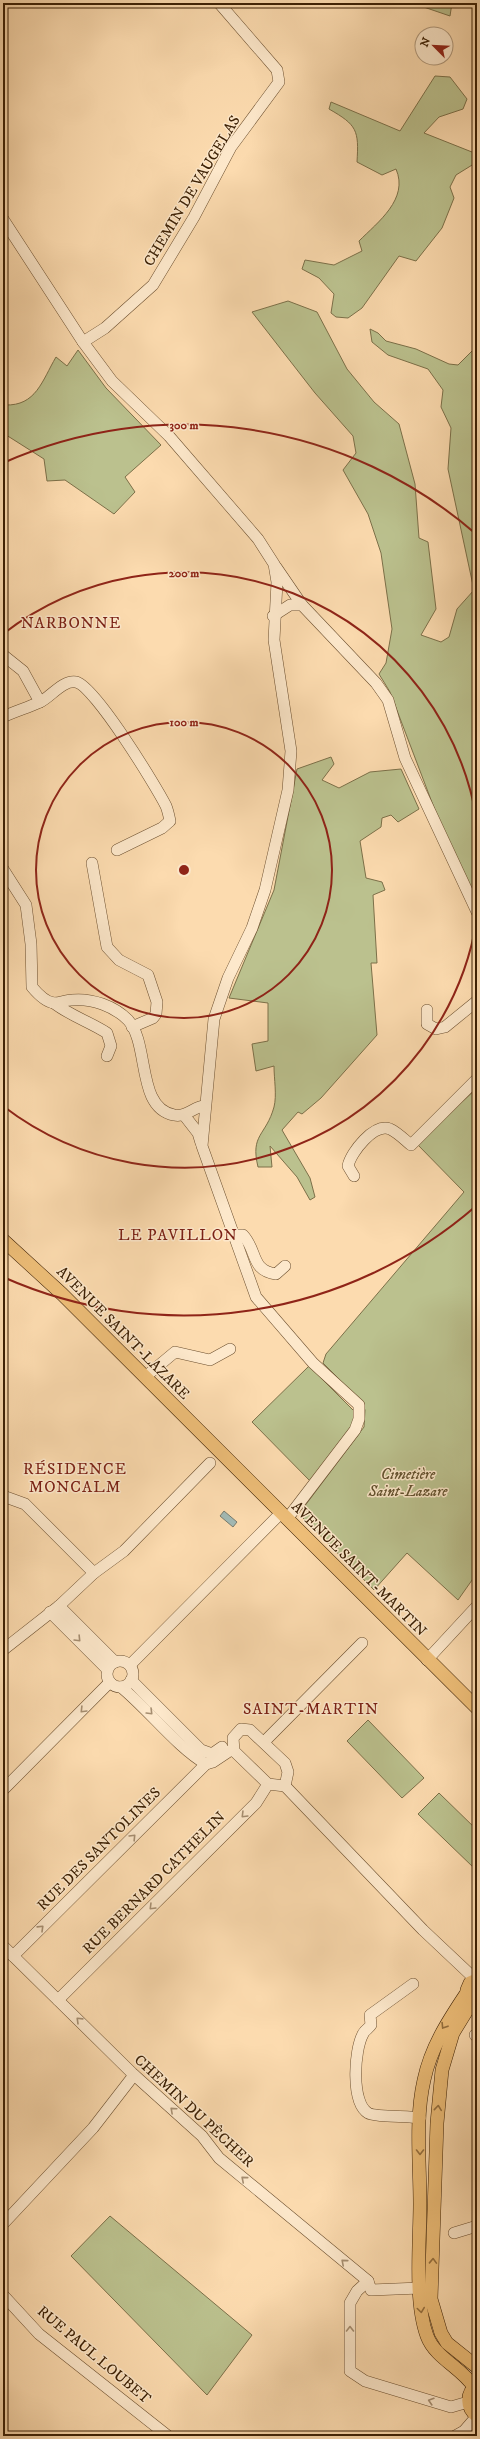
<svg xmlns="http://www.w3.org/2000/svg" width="480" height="2439" font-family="'IM FELL DW Pica',serif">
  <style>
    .green { fill: #bbc18e; stroke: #7c7049 }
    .water { fill: #a2b9b4; stroke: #797c6e }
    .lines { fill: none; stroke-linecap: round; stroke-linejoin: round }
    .minor-casing { stroke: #6c4f2f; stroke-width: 12 }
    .major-casing { stroke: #3c2004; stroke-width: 14 }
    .minor { stroke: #fde8cb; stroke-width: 11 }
    .major { stroke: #eebe78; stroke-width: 13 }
    .oneway { stroke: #a68e71 }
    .oneway2 { stroke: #956f3e }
    .ring { fill: none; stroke: #8f2418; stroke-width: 2 }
    .labels { text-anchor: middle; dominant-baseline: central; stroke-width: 3; stroke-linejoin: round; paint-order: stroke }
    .street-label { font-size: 15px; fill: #3c2004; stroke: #fde8cb }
    .park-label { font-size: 15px; font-style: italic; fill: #62502d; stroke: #fde8cb }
    .neighbourhood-label { font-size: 16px; letter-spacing: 1px; fill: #7a1f14; stroke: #fde8cb }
    .centre { fill: #8f2418; stroke: #fde8cb; stroke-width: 2 }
    .ring-label { font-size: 12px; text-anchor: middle; font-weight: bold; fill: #8f2418; stroke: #fde8cb; stroke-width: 3; stroke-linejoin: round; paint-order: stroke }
  </style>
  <rect width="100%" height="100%" fill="#fcdbaf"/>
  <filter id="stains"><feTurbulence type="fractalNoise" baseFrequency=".005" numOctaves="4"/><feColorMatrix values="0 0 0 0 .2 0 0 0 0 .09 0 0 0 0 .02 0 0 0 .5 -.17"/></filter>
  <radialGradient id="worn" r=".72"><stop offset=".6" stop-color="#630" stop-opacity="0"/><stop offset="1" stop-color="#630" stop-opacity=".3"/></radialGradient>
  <!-- green -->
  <g class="green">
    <polygon points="412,3 452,3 450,16"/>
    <path d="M435,76L450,77L467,99L463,109L439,117L424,133L477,154V162L456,175L450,187L454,198L442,228L416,261L399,256L362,308L348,318L336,317L331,313L334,294L319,278L302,269L305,260L334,265L362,251L359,241C378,222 409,199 396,169L382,175L357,162C359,130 357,125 329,109L331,102L400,131Z"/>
    <path d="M288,301L317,312L347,369L374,402L399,424L415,484L419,538L428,542L436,609L421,635L441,642L449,637L457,609L474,590L448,469L451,428L441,407L443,390L428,369L388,355L372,342L370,329L378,333L386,341L416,349L449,364L458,365L473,350C480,365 474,385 473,402C473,414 474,427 474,439L477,440V899L444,834L390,692L379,674L386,663L392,629L381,553L368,514L343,470L356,453L353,436L315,393L252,312Z"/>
    <path d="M78,350L106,388L161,445L125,477L135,492L114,514L65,480L47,481L44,459L3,433V402L5,405C36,406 42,381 56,357L67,366Z"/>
    <path d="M331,757L334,764L322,780L339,788L370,772L401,769L419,809L398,822L391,815L382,818L381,827L360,841L366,878L382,882L385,890L373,895L377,963H371L377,1035L321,1098L302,1114L298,1112L282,1130L310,1178L315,1197L310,1200L297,1177L270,1146L272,1167H258C250,1134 266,1136 274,1107C277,1095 274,1079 274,1066L256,1071L252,1044L268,1041V1003L229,998L274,890L297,769Z"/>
    <polygon points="477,1088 477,1573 458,1600 407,1553 374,1590 301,1516 304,1507 364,1427 365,1410 361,1401 323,1363 326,1354 464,1192 417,1144"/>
    <polygon points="309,1366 356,1413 354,1423 311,1482 252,1422"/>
    <polygon points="368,1720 424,1778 402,1798 347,1741"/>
    <polygon points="439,1793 477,1830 477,1865 474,1868 418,1814"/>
    <polygon points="110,2216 252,2335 207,2395 71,2256"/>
  </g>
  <!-- water -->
  <polygon class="water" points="224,1511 237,1522 233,1527 220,1516"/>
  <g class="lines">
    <defs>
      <g id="minor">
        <polyline points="3,219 83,342 112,381 169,436 258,539 274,564 277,582 274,640 291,751 288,790 265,890 252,928 228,978 214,1019 202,1146 256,1297 313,1363 359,1405 359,1419 355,1430 287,1519"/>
        <polyline points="83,342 105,328 153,285 194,217 231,147 279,82 277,70 219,3"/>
        <polyline points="276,567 302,605"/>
        <polyline points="273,616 290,605 302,605 376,683 388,700 405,758 477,912"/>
        <polyline points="3,655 23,671 40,702"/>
        <path d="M3,717C15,711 27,708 40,702C51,697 62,680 76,682C94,685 156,786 166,806C168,811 169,816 170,821L162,828L117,850"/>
        <polyline points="92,863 107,947 119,960 148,975 157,1002 156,1014 153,1018 132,1027"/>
        <path d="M3,869L26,905L31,944L32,987C37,993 45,1002 54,1003C60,1003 66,1000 72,1000C92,998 114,1006 128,1020C150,1044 136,1108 174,1115C186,1118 194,1106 205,1106"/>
        <path d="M54,1003C69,1015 90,1022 107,1033L111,1046L107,1056"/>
        <polyline points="427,1010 427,1024 436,1029 445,1027 477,1001"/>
        <polyline points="184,1115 198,1133 201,1143"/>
        <path d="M354,1176L348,1166C351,1152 374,1123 390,1129C397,1132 405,1140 411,1145L477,1079"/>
        <path d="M232,1235H243C258,1251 250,1270 276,1274L285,1266"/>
        <polyline points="145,1377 175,1352 210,1360 230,1349"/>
        <polyline points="3,1496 25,1504 94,1573"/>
        <polyline points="59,1606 115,1662"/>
        <polyline points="50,1612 107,1669"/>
        <polyline points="3,1650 59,1606 94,1573 124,1551 210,1463"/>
        <polyline points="427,1660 477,1606"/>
        <circle cx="120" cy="1674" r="13"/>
        <polyline points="130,1665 281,1513"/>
        <polyline points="131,1680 201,1750 212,1754 222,1747"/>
        <path d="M121,1687C149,1710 177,1747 206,1764L213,1762L231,1750L234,1751"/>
        <polygon points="241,1729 250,1730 285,1763 288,1772 285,1786 268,1784 234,1751 233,1738"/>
        <polyline points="265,1741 362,1643"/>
        <polyline points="285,1786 423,1930 476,1980"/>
        <polyline points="3,1790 110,1682"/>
        <polyline points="3,1946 132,2073 202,2136 219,2158 368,2281 371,2290 420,2288"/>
        <polyline points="13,1956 206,1764"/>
        <path d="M413,1984L370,2015L371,2025C369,2028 364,2031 363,2034C354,2050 351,2103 368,2113C374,2117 409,2116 420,2118"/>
        <polyline points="58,2000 256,1803 268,1784"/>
        <polyline points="475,2035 477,2037"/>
        <polyline points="3,2224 93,2128 134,2075"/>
        <polyline points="454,2233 477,2226"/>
        <polyline points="368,2281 357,2291 350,2303 350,2371 365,2381 451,2407 468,2402"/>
        <polyline points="3,2295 39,2334 168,2436"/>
        <polyline points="455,2436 464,2431 477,2416"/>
      </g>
      <g id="major">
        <polyline points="3,1240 62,1294 477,1708"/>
        <path d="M466,1994C448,2021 431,2047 424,2080C415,2119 420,2163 420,2204C420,2242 414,2301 427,2336C435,2358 462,2368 474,2387"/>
        <polyline points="470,2000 467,1990 470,1983 477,1980"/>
        <polyline points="472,2002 453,2033 442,2070 437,2123 431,2299 441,2333 447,2343 477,2367"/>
        <path d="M477,2385C466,2393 466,2407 477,2416"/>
      </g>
    </defs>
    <!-- minor casing -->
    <use href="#minor" class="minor-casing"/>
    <!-- major casing -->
    <use href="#major" class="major-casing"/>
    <!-- minor -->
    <use href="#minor" class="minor"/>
    <!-- major -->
    <use href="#major" class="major"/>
  </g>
  <!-- one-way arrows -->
  <defs><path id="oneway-chevron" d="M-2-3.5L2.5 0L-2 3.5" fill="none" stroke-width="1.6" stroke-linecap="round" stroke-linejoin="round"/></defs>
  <g class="oneway">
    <use href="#oneway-chevron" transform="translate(78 1639) rotate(46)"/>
    <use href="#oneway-chevron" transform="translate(83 1710) rotate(134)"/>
    <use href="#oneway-chevron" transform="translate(150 1712) rotate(45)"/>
    <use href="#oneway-chevron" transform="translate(244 1815) rotate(135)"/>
    <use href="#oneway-chevron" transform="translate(133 1837) rotate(-46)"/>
    <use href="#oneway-chevron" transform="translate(152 1907) rotate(135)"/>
    <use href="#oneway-chevron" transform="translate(41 1928) rotate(-44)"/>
    <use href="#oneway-chevron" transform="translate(79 2020) rotate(-136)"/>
    <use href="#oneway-chevron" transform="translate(173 2110) rotate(-138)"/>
    <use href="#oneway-chevron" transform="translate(244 2179) rotate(-140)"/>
    <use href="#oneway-chevron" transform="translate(344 2262) rotate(-139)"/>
    <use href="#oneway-chevron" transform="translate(350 2329) rotate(-90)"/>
    <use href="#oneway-chevron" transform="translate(431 2401) rotate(-163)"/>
  </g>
  <g class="oneway2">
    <use href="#oneway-chevron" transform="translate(444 2026) rotate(122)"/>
    <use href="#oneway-chevron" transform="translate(438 2108) rotate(-84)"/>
    <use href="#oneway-chevron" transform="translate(420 2152) rotate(90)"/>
    <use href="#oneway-chevron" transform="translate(433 2261) rotate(-88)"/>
    <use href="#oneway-chevron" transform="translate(421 2310) rotate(82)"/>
  </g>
  <!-- distance rings -->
  <g class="ring">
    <circle cx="184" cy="870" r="148"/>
    <path d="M477 919A297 297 0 0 1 3 1106M3 634A297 297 0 0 1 477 821"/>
    <path d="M476 1206A445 445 0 0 1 3 1277M3 463A445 445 0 0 1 476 534"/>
  </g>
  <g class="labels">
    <!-- street labels -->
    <g class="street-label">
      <text transform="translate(192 191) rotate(-59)">CHEMIN DE VAUGELAS</text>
      <text transform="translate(123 1333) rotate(45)">AVENUE SAINT-LAZARE</text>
      <text transform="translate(359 1569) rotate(45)">AVENUE SAINT-MARTIN</text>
      <text transform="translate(99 1849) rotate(-45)">RUE DES SANTOLINES</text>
      <text transform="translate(154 1883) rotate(-45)">RUE BERNARD CATHELIN</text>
      <text transform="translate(194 2111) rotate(43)">CHEMIN DU PÊCHER</text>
      <text transform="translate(94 2355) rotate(40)">RUE PAUL LOUBET</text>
    </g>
    <!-- park labels -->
    <g class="park-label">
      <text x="408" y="1474">Cimetière<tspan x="408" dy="17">Saint-Lazare</tspan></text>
    </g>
    <!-- neighbourhood labels -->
    <g class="neighbourhood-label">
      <text x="71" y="623">NARBONNE</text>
      <text x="178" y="1235">LE PAVILLON</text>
      <text x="75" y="1469">RÉSIDENCE<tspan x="75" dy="18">MONCALM</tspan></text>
      <text x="311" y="1709">SAINT-MARTIN</text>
    </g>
  </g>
  <circle cx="184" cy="870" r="6" class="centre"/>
  <g class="ring-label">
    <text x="184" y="429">300 m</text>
    <text x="184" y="577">200 m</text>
    <text x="184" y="726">100 m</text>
  </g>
  <!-- margin -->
  <rect width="480" height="2439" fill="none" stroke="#fcdbaf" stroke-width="16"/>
  <rect x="4" y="4" width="472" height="2431" fill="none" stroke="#3c2004" stroke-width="2"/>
  <rect x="8" y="8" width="464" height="2423" fill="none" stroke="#3c2004"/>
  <!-- north arrow -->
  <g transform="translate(434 46) rotate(294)"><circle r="19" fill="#fde8cb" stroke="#b0987b"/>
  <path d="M0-3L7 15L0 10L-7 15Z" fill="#8f2418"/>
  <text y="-6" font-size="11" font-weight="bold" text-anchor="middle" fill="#3c2004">N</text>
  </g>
  <rect width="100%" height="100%" filter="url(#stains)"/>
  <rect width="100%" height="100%" fill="url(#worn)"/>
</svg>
